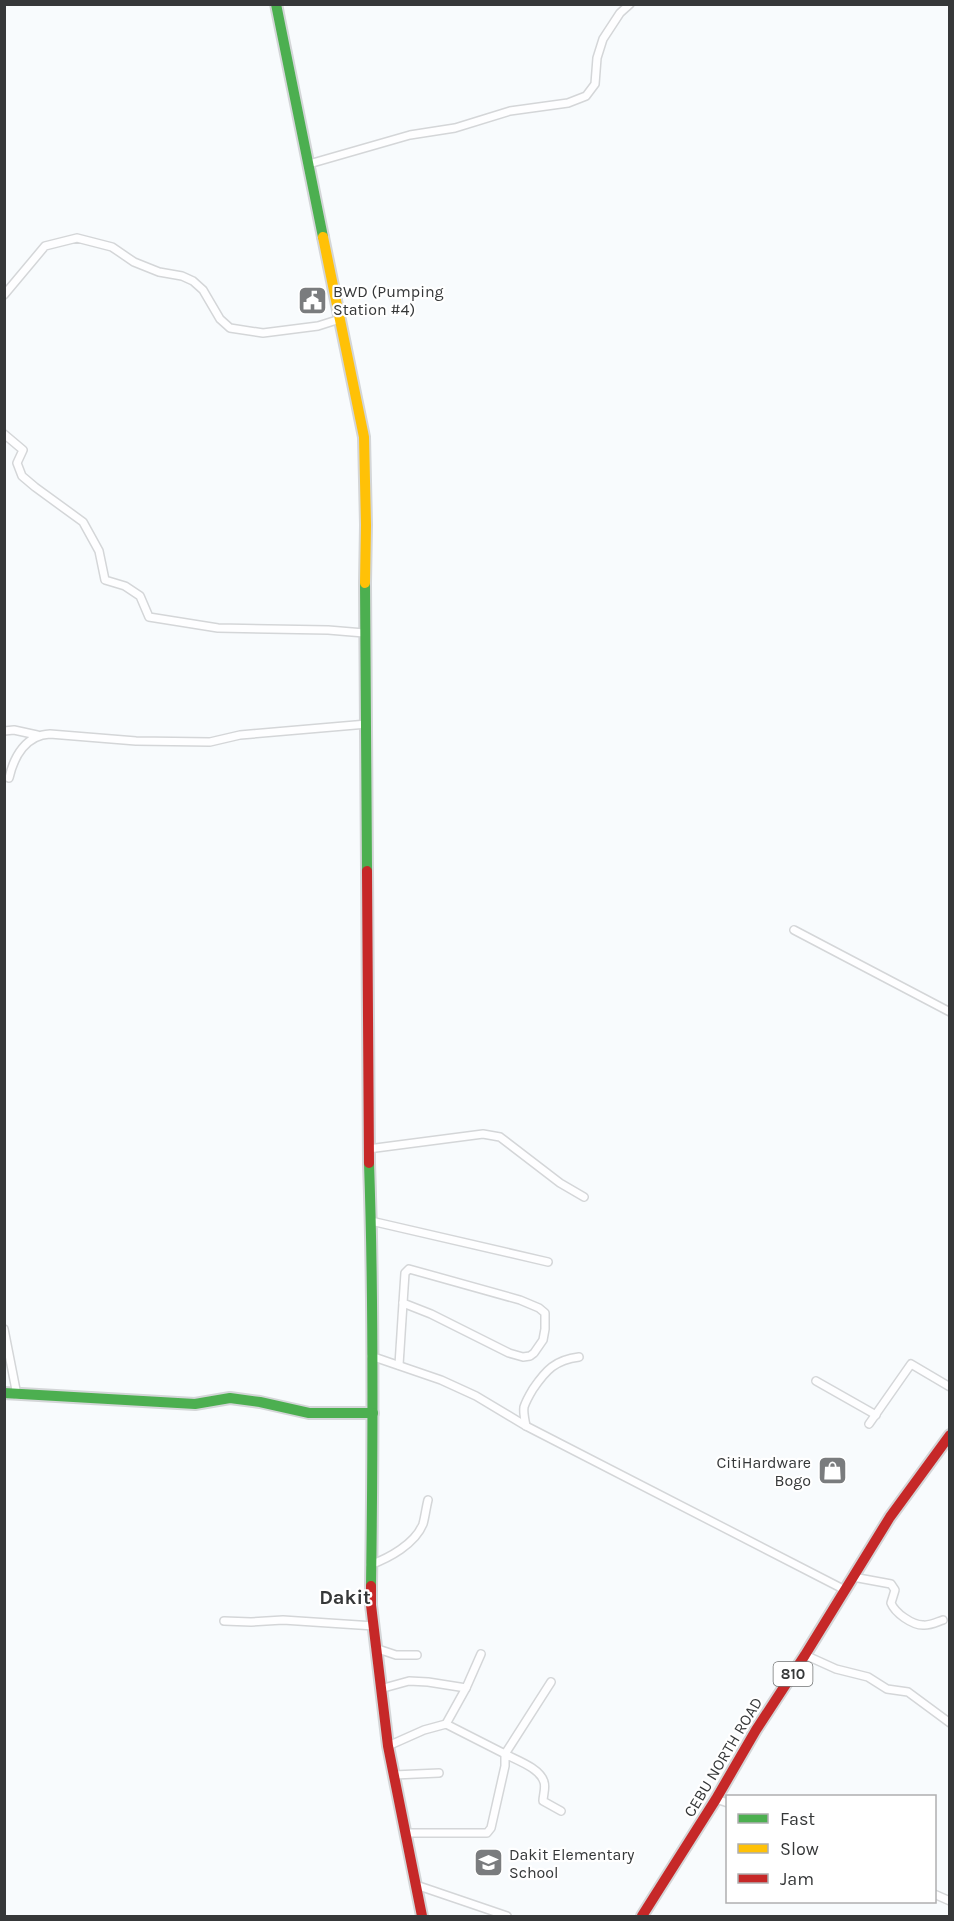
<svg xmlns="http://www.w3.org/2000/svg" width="954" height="1921" font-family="Karla,sans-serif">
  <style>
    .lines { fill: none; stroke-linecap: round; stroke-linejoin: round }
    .street-casing { stroke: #d4d6d8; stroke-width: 10 }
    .fast-casing { stroke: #d4d6d8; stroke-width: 14 }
    .slow-casing { stroke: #d4d6d8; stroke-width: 14 }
    .jam-casing { stroke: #d4d6d8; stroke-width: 14 }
    .street { stroke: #fefeff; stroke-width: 7 }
    .fast { stroke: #4caf50; stroke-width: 10 }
    .slow { stroke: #ffc107; stroke-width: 10 }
    .jam { stroke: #c62828; stroke-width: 10 }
    .labels { text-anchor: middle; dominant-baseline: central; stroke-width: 4.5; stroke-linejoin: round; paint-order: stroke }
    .shield { fill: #fff; stroke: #727474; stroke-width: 1.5 }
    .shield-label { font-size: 15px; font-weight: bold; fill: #363839 }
    .poi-label { font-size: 16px; fill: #363839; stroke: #fff; text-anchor: start }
    .street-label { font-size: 16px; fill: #363839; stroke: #fff }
    .quarter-label { font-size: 20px; font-weight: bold; fill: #363839; stroke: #fff }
  </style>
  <rect width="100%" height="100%" fill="#f8fbfd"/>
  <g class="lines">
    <defs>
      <g id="street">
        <polyline points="309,164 410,135 455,128 510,111 568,103 586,96 595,84 597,58 603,39 620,13 630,4"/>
        <polyline points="4,295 45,246 77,238 112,247 134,262 159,272 182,276 193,281 203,290 220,319 230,328 263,333 318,326 340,319"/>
        <polyline points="4,434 23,450 17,463 22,476 35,487 83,522 99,551 105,580 125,586 140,596 149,617 218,628 328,630 364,633"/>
        <polyline points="4,731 14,730 37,735"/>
        <path d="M9,778C14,756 26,735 50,734L136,741L210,742L240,735L367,724"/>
        <polyline points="794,930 950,1012"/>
        <polyline points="368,1149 483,1134 500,1137 560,1183 584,1197"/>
        <polyline points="371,1221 548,1262"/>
        <polygon points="409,1269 520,1300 539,1308 545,1313 545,1329 543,1340 534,1353 530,1356 523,1357 509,1353 431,1314 403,1303 405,1273"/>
        <polyline points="4,1329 17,1395"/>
        <polyline points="371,1356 441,1380 476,1396 526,1426 845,1590"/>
        <polyline points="399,1365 403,1303"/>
        <polyline points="816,1381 876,1415"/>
        <polyline points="869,1424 911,1364 950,1387"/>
        <path d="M526,1426C525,1420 523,1413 524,1407C526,1401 530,1394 533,1389C546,1370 555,1360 579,1357"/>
        <path d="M370,1565C389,1558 415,1544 423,1524C425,1517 426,1508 428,1500"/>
        <path d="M853,1577L891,1584L895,1590L891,1603C895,1613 912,1625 923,1625C929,1626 937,1622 943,1620"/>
        <polyline points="224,1621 251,1622 283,1620 374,1626"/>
        <polyline points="375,1648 396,1655 417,1655"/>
        <polyline points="805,1655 836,1669 868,1677 887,1689 908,1692 950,1723"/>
        <polyline points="380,1689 409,1681 428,1682 466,1688 481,1654"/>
        <polyline points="446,1724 466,1688"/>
        <polyline points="388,1746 424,1730 446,1724 505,1754 551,1682"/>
        <polyline points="394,1775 439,1773"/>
        <polyline points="716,1799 728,1803"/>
        <path d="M406,1833H487L491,1828L505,1766V1754C516,1760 540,1768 544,1782C546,1788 543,1795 543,1801L561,1811"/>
        <polyline points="416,1885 507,1916"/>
        <polyline points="934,1894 950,1901"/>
      </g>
      <g id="fast">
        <polyline points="276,4 323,237"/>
        <polyline points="365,583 367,871"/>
        <path d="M369,1163C374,1304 373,1445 371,1586"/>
        <polyline points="4,1393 195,1404 230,1398 260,1402 309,1413 373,1413"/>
      </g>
      <polyline id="slow" points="323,237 364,437 366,525 365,583"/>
      <g id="jam">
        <polyline points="367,871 369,1163"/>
        <polyline points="371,1586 371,1605 388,1746 422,1916"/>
        <polyline points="642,1916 716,1799 756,1730 805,1655 890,1517 950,1435"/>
      </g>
    </defs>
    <!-- street casing -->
    <use href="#street" class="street-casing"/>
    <!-- fast casing -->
    <use href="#fast" class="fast-casing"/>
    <!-- slow casing -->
    <use href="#slow" class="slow-casing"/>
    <!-- jam casing -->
    <use href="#jam" class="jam-casing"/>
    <!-- street -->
    <use href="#street" class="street"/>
    <!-- fast -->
    <use href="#fast" class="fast"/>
    <!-- slow -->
    <use href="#slow" class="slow"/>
    <!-- jam -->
    <use href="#jam" class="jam"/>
  </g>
  <!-- icons -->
  <defs>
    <symbol id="civic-square" viewBox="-11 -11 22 22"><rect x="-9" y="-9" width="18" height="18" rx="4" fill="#7a7c7e" stroke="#fff"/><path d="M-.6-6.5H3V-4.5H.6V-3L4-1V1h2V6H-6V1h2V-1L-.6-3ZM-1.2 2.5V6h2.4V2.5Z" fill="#fff"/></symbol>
    <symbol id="shop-square" viewBox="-11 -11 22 22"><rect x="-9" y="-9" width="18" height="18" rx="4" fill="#7a7c7e" stroke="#fff"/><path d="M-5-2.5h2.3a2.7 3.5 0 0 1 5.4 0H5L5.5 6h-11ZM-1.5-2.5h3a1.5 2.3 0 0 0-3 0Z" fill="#fff"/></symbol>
    <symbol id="school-square" viewBox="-11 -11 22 22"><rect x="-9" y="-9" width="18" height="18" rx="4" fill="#7a7c7e" stroke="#fff"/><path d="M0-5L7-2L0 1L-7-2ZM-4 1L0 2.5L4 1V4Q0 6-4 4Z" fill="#fff"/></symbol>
  </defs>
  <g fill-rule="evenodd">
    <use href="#civic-square" x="296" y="284" width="33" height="33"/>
    <use href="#shop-square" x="816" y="1454" width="33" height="33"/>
    <use href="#school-square" x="472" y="1846" width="33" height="33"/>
  </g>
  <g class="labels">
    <!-- shield labels -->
    <rect class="shield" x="773.5" y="1662" width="39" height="24" rx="4.5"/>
    <g class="shield-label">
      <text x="793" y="1674">810</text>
    </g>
    <!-- poi labels -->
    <g class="poi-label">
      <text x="333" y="291">BWD (Pumping<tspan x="333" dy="18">Station #4)</tspan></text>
      <text x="811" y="1462" text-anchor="end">CitiHardware<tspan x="811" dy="18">Bogo</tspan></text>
      <text x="509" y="1854">Dakit Elementary<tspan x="509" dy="18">School</tspan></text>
    </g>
    <!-- street labels -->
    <g class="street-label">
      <text transform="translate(723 1757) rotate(-59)">CEBU NORTH ROAD</text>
    </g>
    <!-- quarter labels -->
    <g class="quarter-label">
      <text x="345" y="1597">Dakit</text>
    </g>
  </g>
  <!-- border -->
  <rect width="954" height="1921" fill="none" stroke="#363839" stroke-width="12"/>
  <!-- legend -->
  <rect x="726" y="1795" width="210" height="108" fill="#ffffff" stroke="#afafb0" stroke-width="1.5"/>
  <rect x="738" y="1814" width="30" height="9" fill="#4caf50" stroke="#afafb0" stroke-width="1.5"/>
  <text x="780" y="1825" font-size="18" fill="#363839">Fast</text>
  <rect x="738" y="1844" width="30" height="9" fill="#ffc107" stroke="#afafb0" stroke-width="1.5"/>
  <text x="780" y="1855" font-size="18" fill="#363839">Slow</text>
  <rect x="738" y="1874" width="30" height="9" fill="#c62828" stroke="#afafb0" stroke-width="1.5"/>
  <text x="780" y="1885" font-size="18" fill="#363839">Jam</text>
</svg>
